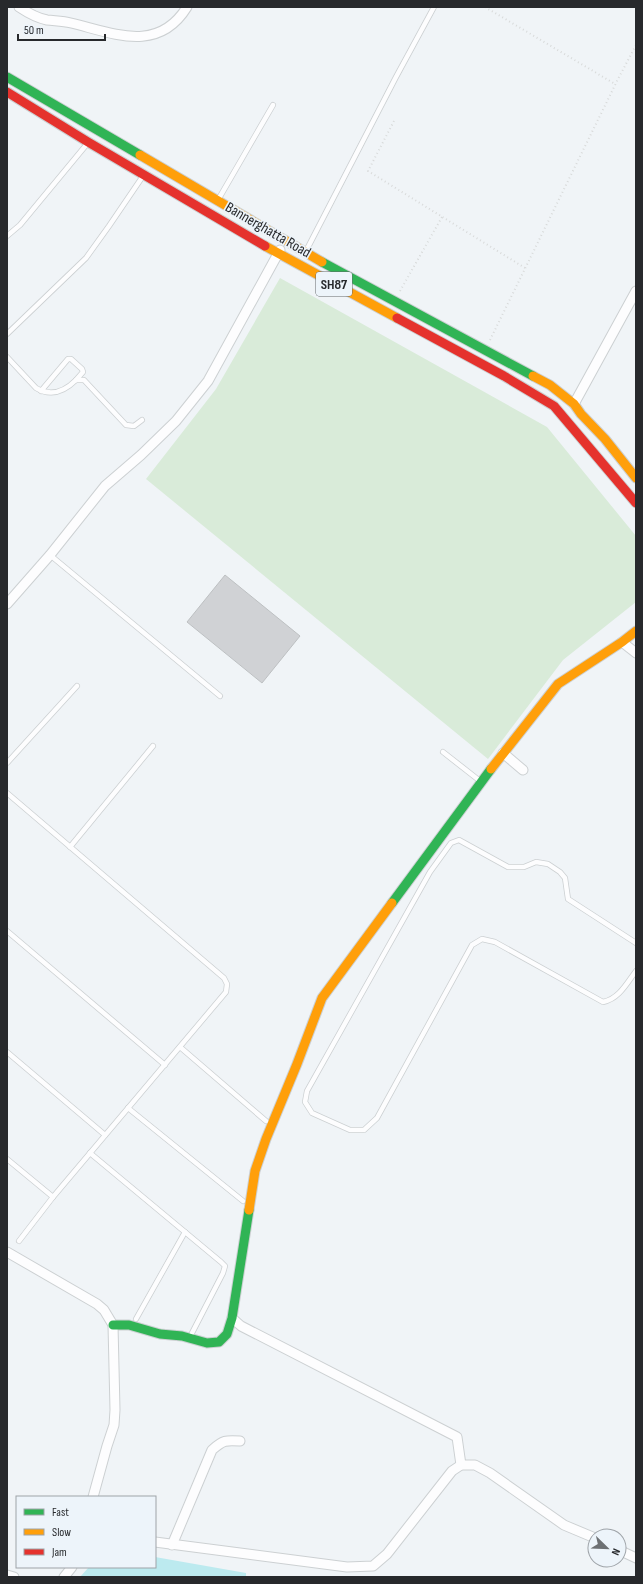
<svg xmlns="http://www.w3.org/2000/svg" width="643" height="1584" font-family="'Sofia Sans Condensed',sans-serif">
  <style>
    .green { fill: #d9ebd9 }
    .water { fill: #bceaef }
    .building { fill: #d0d2d5; stroke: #bdc0c2 }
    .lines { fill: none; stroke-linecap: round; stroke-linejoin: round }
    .lane-casing { stroke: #ccd0d2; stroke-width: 6 }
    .street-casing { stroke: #ccd0d2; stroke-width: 11 }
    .fast-casing { stroke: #ccd0d2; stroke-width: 11 }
    .slow-casing { stroke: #ccd0d2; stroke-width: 11 }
    .jam-casing { stroke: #ccd0d2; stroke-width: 11 }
    .path { stroke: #d8dada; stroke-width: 2; stroke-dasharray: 1 3; stroke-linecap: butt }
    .lane { stroke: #fdfdfe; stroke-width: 4.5 }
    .street { stroke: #fdfdfe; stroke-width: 9 }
    .fast { stroke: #30b455; stroke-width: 9 }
    .slow { stroke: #ff9f0a; stroke-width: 9 }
    .jam { stroke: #e5322d; stroke-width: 9 }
    .labels { text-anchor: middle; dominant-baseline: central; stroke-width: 3.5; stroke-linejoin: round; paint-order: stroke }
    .shield { fill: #edf4fa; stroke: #62666a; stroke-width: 1 }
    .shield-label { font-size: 14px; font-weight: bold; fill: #27292c }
    .street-label { font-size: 15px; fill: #27292c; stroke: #edf4fa }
  </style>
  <rect width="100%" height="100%" fill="#f0f4f7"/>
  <!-- green -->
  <polygon class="green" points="280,278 547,427 636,536 636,602 563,660 488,759 146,479 216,389"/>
  <!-- water -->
  <polygon class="water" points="155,1557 246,1573 246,1577 80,1577 89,1567 155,1567"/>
  <!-- building -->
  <polygon class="building" points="225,575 300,636 262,683 187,622"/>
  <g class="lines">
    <defs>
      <g id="lane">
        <polyline points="218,200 273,105"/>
        <polyline points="7,236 20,225 87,144"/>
        <polyline points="306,251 396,77 434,7"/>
        <polyline points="7,334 86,258 109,226 143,176"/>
        <path d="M7,357L36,388C51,397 64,392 76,380H84L126,425L134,426L142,420"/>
        <polyline points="41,391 68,359 71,359 82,369 83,372 76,380"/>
        <polyline points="50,555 220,696"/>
        <polyline points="443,752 480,781"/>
        <polyline points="7,763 77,686"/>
        <polyline points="7,793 224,978 227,984 226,992 53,1197 19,1241"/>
        <polyline points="70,847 153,746"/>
        <polyline points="7,931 165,1065"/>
        <path d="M636,943L568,899L565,878L560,872L548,864L536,862L524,867H508L459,840L451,843L430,872L307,1091L305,1102L312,1113L350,1130H364L377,1118L472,945L482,939L495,942L603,1002C619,999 627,983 636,971"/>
        <polyline points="180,1047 266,1121"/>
        <polyline points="7,1052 105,1135"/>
        <polyline points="128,1108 243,1201"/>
        <polyline points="90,1153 221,1262 225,1266 223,1273 192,1333"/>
        <polyline points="7,1159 53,1197"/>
        <polyline points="136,1319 185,1232"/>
      </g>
      <g id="street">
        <path d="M19,7C28,13 37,18 47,20C55,21 63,21 71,23C113,33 158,54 187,7"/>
        <polyline points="574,404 636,291"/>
        <polyline points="7,604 50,555 105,486 141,455 176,421 208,381 280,250"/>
        <polyline points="622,642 636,653"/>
        <polyline points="503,753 523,770"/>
        <polyline points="7,1252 97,1304 104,1310 113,1325 115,1410 114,1425 107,1446 93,1497"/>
        <polyline points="232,1318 241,1326 457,1437 461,1465"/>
        <polyline points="155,1542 347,1567 373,1566 387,1554 452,1471 461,1465 475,1465 490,1473 564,1525 595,1538"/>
        <path d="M172,1545L212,1450C223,1440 226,1440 240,1441"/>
        <polyline points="619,1550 636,1558"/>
        <polyline points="7,1575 14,1577"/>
        <polyline points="64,1577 72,1567"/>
      </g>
      <g id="fast">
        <polyline points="7,77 140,155"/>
        <polyline points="322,262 533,376"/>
        <polyline points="392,903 491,769"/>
        <polyline points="113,1325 129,1325 160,1334 182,1336 207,1343 219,1342 227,1334 232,1318 249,1210"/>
      </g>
      <g id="slow">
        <polyline points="140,155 322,262"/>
        <polyline points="265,246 397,318"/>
        <polyline points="533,376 550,385 574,404 581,414 605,439 636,478"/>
        <polyline points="491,769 558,684 622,642 636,631"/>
        <polyline points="249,1210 255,1171 266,1139 297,1064 322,998 392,903"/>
      </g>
      <g id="jam">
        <polyline points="7,92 88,142 265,246"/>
        <polyline points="397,318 504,376 554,406 636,503"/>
      </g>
    </defs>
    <!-- lane casing -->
    <use href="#lane" class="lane-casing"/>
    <!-- street casing -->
    <use href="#street" class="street-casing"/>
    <!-- fast casing -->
    <use href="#fast" class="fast-casing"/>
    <!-- slow casing -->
    <use href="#slow" class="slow-casing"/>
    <!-- jam casing -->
    <use href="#jam" class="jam-casing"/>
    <!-- path -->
    <g class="path">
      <polyline points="485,7 615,84"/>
      <polyline points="394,121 368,171 525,268"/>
      <polyline points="400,291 442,217"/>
      <polyline points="490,340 618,79 636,45"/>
    </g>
    <!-- lane -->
    <use href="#lane" class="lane"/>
    <!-- street -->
    <use href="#street" class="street"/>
    <!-- fast -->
    <use href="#fast" class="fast"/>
    <!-- slow -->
    <use href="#slow" class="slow"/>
    <!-- jam -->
    <use href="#jam" class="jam"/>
  </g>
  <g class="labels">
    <!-- shield labels -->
    <rect class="shield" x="316" y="272" width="36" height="24" rx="3"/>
    <g class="shield-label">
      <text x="334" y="284">SH87</text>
    </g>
    <!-- street labels -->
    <g class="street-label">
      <text transform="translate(268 230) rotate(30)">Bannerghatta Road</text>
    </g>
  </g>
  <!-- border -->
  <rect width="643" height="1584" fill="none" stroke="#27292c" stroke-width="16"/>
  <!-- legend -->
  <rect x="16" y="1496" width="140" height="72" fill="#edf4fa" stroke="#9ea3a8"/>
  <rect x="24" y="1509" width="20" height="6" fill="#30b455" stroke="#9ea3a8"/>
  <text x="52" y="1516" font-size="12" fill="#27292c">Fast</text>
  <rect x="24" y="1529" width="20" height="6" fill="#ff9f0a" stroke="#9ea3a8"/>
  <text x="52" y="1536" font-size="12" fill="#27292c">Slow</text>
  <rect x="24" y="1549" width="20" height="6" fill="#e5322d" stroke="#9ea3a8"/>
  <text x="52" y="1556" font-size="12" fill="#27292c">Jam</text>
  <!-- north arrow -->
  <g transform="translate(607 1548) rotate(113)"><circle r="19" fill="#edf4fa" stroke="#9ea3a8"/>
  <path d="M0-3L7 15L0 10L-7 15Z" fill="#6d7073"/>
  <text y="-6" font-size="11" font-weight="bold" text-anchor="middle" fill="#27292c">N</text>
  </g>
  <!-- scale -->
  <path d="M18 34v6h87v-6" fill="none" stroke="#27292c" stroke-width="2"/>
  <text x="24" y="34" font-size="12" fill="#27292c" stroke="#edf4fa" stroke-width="3" paint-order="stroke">50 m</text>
</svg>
